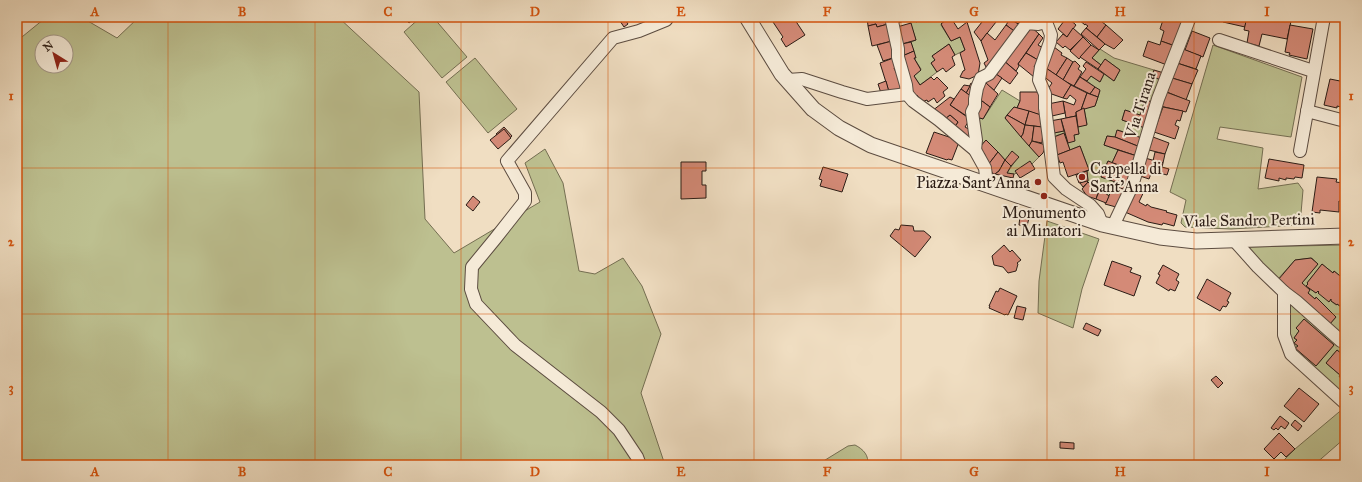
<svg xmlns="http://www.w3.org/2000/svg" width="1362" height="482" font-family="'IM FELL Great Primer',serif">
  <style>
    .green { fill: #bdc090; stroke: #746e52; fill-rule: evenodd }
    .building { fill: #d48a77; stroke: #2b1c15 }
    .lines { fill: none; stroke-linecap: round; stroke-linejoin: round }
    .minor-casing { stroke: #5c4c40; stroke-width: 14 }
    .tertiary-casing { stroke: #5c4c40; stroke-width: 17 }
    .minor { stroke: #f5ead7; stroke-width: 12 }
    .tertiary { stroke: #f5ead7; stroke-width: 15 }
    .grid { fill: none; stroke: #d5530d; stroke-width: 1; stroke-opacity: 0.55 }
    .poi-dot { fill: #8f2418; stroke: #f5ead7; stroke-width: 1.5 }
    .labels { text-anchor: middle; dominant-baseline: central; stroke-width: 4; stroke-linejoin: round; paint-order: stroke }
    .street-label { font-size: 16px; fill: #2b1c15; stroke: #f5ead7 }
    .poi-label { font-size: 16px; fill: #2b1c15; stroke: #f5ead7; text-anchor: start }
    .neatline { fill: none; stroke: #d5530d; stroke-width: 1.5 }
    .grid-label { font-size: 13px; text-anchor: middle; font-weight: bold; fill: #d5530d }
  </style>
  <rect width="100%" height="100%" fill="#f0dec2"/>
  <filter id="stains"><feTurbulence type="fractalNoise" baseFrequency=".005" numOctaves="4"/><feColorMatrix values="0 0 0 0 .2 0 0 0 0 .09 0 0 0 0 .02 0 0 0 .5 -.17"/></filter>
  <radialGradient id="worn" r=".72"><stop offset=".6" stop-color="#630" stop-opacity="0"/><stop offset="1" stop-color="#630" stop-opacity=".3"/></radialGradient>
  <!-- green -->
  <g class="green">
    <path d="M49,17H81L117,38L139,17H338L419,92L425,219L454,253L540,202L525,163L545,149L563,183L579,271L595,274L623,258L642,286L661,334L641,393L665,465H17V41L44,19ZM42,42H66V66H42Z"/>
    <polygon points="421,17 433,17 467,57 442,78 404,32"/>
    <polygon points="914,17 916,22 925,17 946,17 947,19 941,25 951,41 960,37 965,50 955,55 949,44 932,56 935,60 931,63 937,72 920,85 914,76 921,69 914,58 915,58 911,42 916,40 909,19"/>
    <polygon points="1213,45 1302,77 1291,137 1220,127 1217,139 1263,148 1258,189 1298,183 1303,190 1300,225 1231,229 1185,227 1181,223 1186,200 1170,192"/>
    <polygon points="1100,49 1114,58 1154,70 1152,77 1162,80 1153,102 1145,100 1140,115 1125,110 1122,120 1145,128 1142,138 1118,130 1115,137 1107,136 1104,145 1118,150 1112,163 1108,161 1101,177 1114,181 1114,185 1109,196 1100,189 1100,187 1097,183 1093,187 1087,181 1088,181 1087,171 1089,170 1080,146 1070,150 1064,134 1058,135 1054,137 1054,133 1064,131 1068,143 1074,135 1079,134 1078,127 1087,124 1084,108 1095,106 1100,91 1087,81 1091,76 1100,82 1104,74 1114,81 1120,70 1105,59 1101,65 1092,58"/>
    <polygon points="475,58 517,109 488,133 446,82"/>
    <polygon points="1002,90 1020,101 1017,108 1014,107 1005,118 1039,157 1032,164 1015,171 1017,173 1014,174 1007,173 1018,157 1005,160 998,152 986,140 980,147 979,120 980,118 983,119"/>
    <polygon points="1047,221 1099,239 1082,289 1073,328 1038,313 1039,281"/>
    <path d="M1345,245V280L1334,271L1333,273L1322,264L1307,283L1308,284L1306,286L1316,293L1318,291L1331,299V301L1336,305L1337,304L1342,308L1345,306V351L1342,354L1337,350L1326,363L1340,375L1339,377L1345,381V397L1297,354L1288,332L1286,291L1244,247ZM1312,258L1318,264L1302,283L1308,293L1315,299L1316,298L1336,317L1329,325L1278,279L1295,260ZM1304,319L1334,345L1316,366L1296,348L1298,346L1294,343L1297,340L1294,338L1299,331Z"/>
    <polygon points="1345,407 1345,438 1314,465 1288,465 1286,462 1283,465 1281,463 1295,449"/>
    <path d="M855,445C863,449 870,456 867,465H817L848,446Z"/>
  </g>
  <!-- building -->
  <g class="building">
    <polygon points="405,17 416,17 409,23 404,18"/>
    <polygon points="781,17 793,17 805,35 786,47 781,39 783,37 773,22"/>
    <polygon points="867,17 886,17 888,24 877,27 876,24 868,26"/>
    <polygon points="894,17 914,17 896,24"/>
    <polygon points="914,17 925,17 916,22"/>
    <polygon points="946,17 958,17 953,21 958,29 967,22 980,63 978,75 969,79 960,77 963,71 965,70 960,53 965,50 960,37 951,41 941,24 947,19"/>
    <polygon points="986,17 1000,17 981,41 974,32"/>
    <polygon points="1011,17 1024,17 1026,18 1020,25 1010,19"/>
    <polygon points="1067,17 1076,25 1067,37 1058,29"/>
    <polygon points="1079,17 1097,17 1097,18 1106,25 1097,37 1086,28 1088,26 1085,24 1085,25 1078,19"/>
    <polygon points="1164,17 1167,17 1182,22 1175,46 1161,41 1164,31 1160,29"/>
    <polygon points="1224,17 1247,17 1245,27 1223,22"/>
    <polygon points="1247,17 1292,17 1287,39 1262,34 1259,46 1247,43 1249,31 1244,30"/>
    <polygon points="624,18 628,24 624,27 620,21"/>
    <polygon points="1010,19 1020,25 1015,32 1006,25"/>
    <polygon points="911,23 916,40 902,44 897,27"/>
    <polygon points="876,24 877,27 888,24 892,41 872,46 868,26"/>
    <polygon points="1006,25 1017,33 988,71 984,63 988,60 981,41 987,33 995,40"/>
    <polygon points="1029,25 1039,34 1018,64 1019,66 1016,71 1003,60"/>
    <polygon points="1106,25 1123,40 1114,49 1105,44 1097,37"/>
    <polygon points="1290,25 1313,29 1307,59 1289,55 1290,53 1285,52"/>
    <polygon points="1073,28 1083,37 1070,50 1065,46 1063,48 1056,42 1063,34 1067,37"/>
    <polygon points="1086,28 1105,44 1099,50 1081,34"/>
    <polygon points="1192,31 1210,38 1203,57 1185,50"/>
    <polygon points="1039,34 1043,38 1038,45 1045,49 1038,60 1026,53"/>
    <polygon points="1083,37 1091,45 1079,59 1070,51"/>
    <polygon points="892,41 896,57 883,61 877,45"/>
    <polygon points="1148,41 1160,45 1161,41 1175,46 1167,65 1143,56"/>
    <polygon points="911,42 914,51 905,55 902,44"/>
    <polygon points="949,44 955,55 952,57 955,65 946,72 943,68 937,72 931,63 935,60 932,56"/>
    <polygon points="1091,45 1099,50 1092,58 1101,65 1098,69 1080,57"/>
    <polygon points="1054,47 1062,53 1061,55 1067,58 1056,75 1046,68"/>
    <polygon points="1183,49 1201,56 1196,69 1177,63"/>
    <polygon points="914,51 916,58 914,58 921,70 914,76 920,85 931,77 934,80 937,77 948,88 943,92 945,96 937,103 934,98 928,102 927,100 922,102 917,95 913,98 900,57"/>
    <polygon points="1026,53 1038,60 1034,67 1039,71 1034,77 1018,64"/>
    <polygon points="896,57 898,65 894,68 904,89 889,92 880,63"/>
    <polygon points="1067,58 1073,62 1063,80 1056,75"/>
    <polygon points="1105,59 1120,70 1114,81 1098,69"/>
    <polygon points="1003,60 1018,73 1010,84 993,72"/>
    <polygon points="1075,61 1080,66 1078,69 1082,72 1074,86 1063,80 1073,62"/>
    <polygon points="1086,62 1104,74 1100,82 1091,76 1087,81 1080,77 1086,69 1083,66"/>
    <polygon points="1177,63 1198,70 1192,84 1172,78"/>
    <polygon points="1046,68 1071,85 1063,98 1046,92 1052,83 1042,75"/>
    <polygon points="1154,70 1164,73 1162,80 1152,77"/>
    <polygon points="993,72 1002,78 994,90 985,83"/>
    <polygon points="1080,77 1095,87 1090,94 1074,86"/>
    <polygon points="1172,78 1192,84 1186,100 1167,92"/>
    <polygon points="1330,79 1345,82 1345,108 1337,106 1337,108 1324,105"/>
    <polygon points="886,81 889,92 881,93 878,84"/>
    <polygon points="985,82 998,94 990,107 978,98"/>
    <polygon points="971,83 975,85 972,97 966,93"/>
    <polygon points="964,85 970,86 966,93 961,89"/>
    <polygon points="1071,85 1087,93 1081,110 1076,112 1076,116 1066,118 1063,101 1074,105 1076,100 1070,95 1067,99 1063,98"/>
    <polygon points="1095,87 1100,90 1098,97 1090,94"/>
    <polygon points="961,89 972,97 968,117 950,105"/>
    <polygon points="1020,92 1039,92 1040,105 1044,116 1017,108 1020,101"/>
    <polygon points="1166,92 1190,101 1186,112 1160,106"/>
    <polygon points="1087,93 1098,97 1095,106 1081,110"/>
    <polygon points="950,97 954,99 950,105 970,119 965,127 972,131 972,143 953,129 958,122 950,115 944,120 932,111"/>
    <polygon points="1145,100 1153,102 1145,128 1122,120 1125,110 1140,115"/>
    <polygon points="982,101 990,107 983,119 980,118 979,120 975,111"/>
    <polygon points="1063,101 1065,113 1052,116 1048,104"/>
    <polygon points="1014,107 1029,111 1025,125 1007,115"/>
    <polygon points="1163,107 1183,111 1180,121 1177,120 1175,125 1179,127 1175,139 1154,132"/>
    <polygon points="1084,108 1087,125 1078,127 1076,112"/>
    <polygon points="1029,111 1044,116 1042,127 1025,125"/>
    <polygon points="950,115 958,122 953,129 944,120"/>
    <polygon points="1007,115 1025,125 1023,134 1021,137 1005,118"/>
    <polygon points="1076,116 1079,134 1074,135 1075,141 1068,143 1061,119"/>
    <polygon points="1061,119 1064,131 1054,133 1050,121"/>
    <polygon points="1025,125 1034,126 1032,141 1029,146 1021,137 1023,134"/>
    <polygon points="1034,126 1042,127 1042,131 1043,131 1042,143 1032,141"/>
    <polygon points="504,127 512,136 504,143 496,134"/>
    <polygon points="504,129 511,138 498,149 490,140"/>
    <polygon points="1117,130 1142,138 1140,147 1115,137"/>
    <polygon points="934,132 955,139 954,140 959,142 952,160 948,159 947,160 926,153"/>
    <polygon points="1064,133 1070,150 1057,155 1054,137"/>
    <polygon points="1107,136 1115,137 1140,147 1137,156 1104,145"/>
    <polygon points="1153,137 1169,143 1165,154 1149,150"/>
    <polygon points="986,140 998,152 988,165 983,157 985,154 979,148"/>
    <polygon points="1032,141 1046,145 1043,153 1039,157 1029,146"/>
    <polygon points="1080,146 1089,170 1068,177 1063,162 1060,163 1057,155"/>
    <polygon points="1118,150 1137,156 1132,170 1112,163"/>
    <polygon points="1012,151 1019,157 1011,166 1005,160"/>
    <polygon points="998,152 1005,160 999,171 995,174 993,174 988,165"/>
    <polygon points="1155,152 1165,154 1163,163 1153,161"/>
    <polygon points="1145,158 1163,163 1162,167 1169,169 1167,175 1152,171 1149,179 1140,176"/>
    <polygon points="1269,159 1304,165 1302,178 1295,177 1294,179 1286,178 1286,180 1279,178 1279,181 1265,178"/>
    <polygon points="1005,160 1011,166 1007,173 1014,174 1013,178 995,174 999,171"/>
    <polygon points="1030,161 1035,169 1020,178 1015,171"/>
    <polygon points="1108,161 1132,170 1127,186 1101,177"/>
    <polygon points="681,162 706,162 706,171 702,171 702,185 706,185 706,198 681,199"/>
    <polygon points="823,167 848,174 842,192 820,186 822,180 819,179"/>
    <polygon points="1087,171 1088,181 1079,183 1076,175"/>
    <polygon points="1317,177 1337,179 1336,182 1343,183 1342,194 1344,194 1343,201 1339,201 1339,212 1320,210 1320,213 1312,212"/>
    <polygon points="1087,181 1088,182 1083,187 1080,183"/>
    <polygon points="1114,181 1127,186 1125,190 1114,185"/>
    <polygon points="1088,182 1093,187 1096,183 1100,187 1096,199 1087,196 1082,189"/>
    <polygon points="1137,183 1146,187 1139,202 1146,206 1147,204 1151,207 1167,211 1166,212 1177,215 1174,226 1163,223 1162,225 1148,222 1125,212"/>
    <polygon points="1114,185 1125,190 1116,207 1105,204"/>
    <polygon points="1100,189 1109,196 1106,203 1096,199"/>
    <polygon points="473,196 480,202 473,211 466,205"/>
    <polygon points="1020,216 1029,218 1027,226 1019,225"/>
    <polygon points="901,225 913,226 914,231 924,231 931,237 915,257 890,236 895,229 899,230"/>
    <polygon points="1004,245 1010,252 1012,250 1021,260 1017,263 1018,264 1016,271 1008,273 1003,267 994,265 992,256"/>
    <polygon points="1311,258 1318,264 1302,283 1310,290 1308,293 1315,299 1316,297 1336,317 1329,325 1278,280 1295,260"/>
    <polygon points="1112,261 1132,268 1130,272 1141,276 1134,296 1104,285"/>
    <polygon points="1322,264 1333,273 1334,271 1345,280 1345,306 1343,308 1337,304 1337,305 1331,301 1331,299 1329,302 1318,293 1319,292 1318,291 1316,293 1306,286 1308,284 1307,283"/>
    <polygon points="1163,265 1179,274 1176,280 1179,282 1175,291 1170,289 1169,291 1156,283 1160,275 1158,274"/>
    <polygon points="1207,279 1231,293 1227,301 1229,302 1226,307 1223,306 1220,311 1197,298"/>
    <polygon points="1000,288 1017,296 1008,315 1006,314 1005,315 989,308 990,306 989,306 996,291 998,292"/>
    <polygon points="1017,306 1026,308 1023,320 1014,318"/>
    <polygon points="1304,319 1334,345 1316,366 1295,348 1298,346 1294,343 1297,340 1294,338 1299,331 1296,328"/>
    <polygon points="1086,323 1101,330 1098,336 1083,329"/>
    <polygon points="1337,350 1342,354 1345,351 1345,381 1339,376 1340,375 1326,363"/>
    <polygon points="1216,376 1223,383 1218,388 1211,380"/>
    <polygon points="1299,388 1319,404 1304,422 1284,406"/>
    <polygon points="1280,416 1289,423 1285,429 1281,426 1278,430 1276,428 1274,430 1271,428"/>
    <polygon points="1295,420 1302,426 1298,431 1291,425"/>
    <polygon points="1279,433 1295,449 1286,457 1281,452 1274,459 1264,449"/>
    <polygon points="1060,442 1074,443 1074,449 1060,448"/>
  </g>
  <g class="lines">
    <defs>
      <g id="minor">
        <polyline points="891,17 898,49 898,57 906,85 907,94 913,101 939,120 975,150 985,168 987,184"/>
        <polyline points="1048,17 1046,22 1051,35 1050,42 1041,67 1039,80 1045,94 1045,108 1054,177 1066,189 1090,205 1098,214 1102,224"/>
        <polyline points="1219,40 1313,71"/>
        <polyline points="788,80 802,79 842,92 867,99 907,94"/>
        <polyline points="1307,111 1345,121"/>
        <polyline points="975,150 976,140 972,112 975,106 975,99 977,88 981,78 989,74 1027,23 1038,24 1046,22"/>
        <polyline points="1300,151 1324,17"/>
        <polyline points="1113,226 1132,186 1158,99 1190,17"/>
        <polyline points="1233,239 1258,267 1284,292 1284,335 1291,354 1345,403"/>
        <polyline points="1284,292 1296,301 1341,341"/>
        <polyline points="640,465 637,457 619,430 601,412 515,345 476,304 471,289 472,267 495,239 525,201 525,193 507,161 613,38 639,31 666,20 668,17"/>
      </g>
      <polyline id="tertiary" points="747,17 782,74 813,109 839,128 871,145 1102,224 1160,237 1196,241 1345,236"/>
    </defs>
    <!-- minor casing -->
    <use href="#minor" class="minor-casing"/>
    <!-- tertiary casing -->
    <use href="#tertiary" class="tertiary-casing"/>
    <!-- minor -->
    <use href="#minor" class="minor"/>
    <!-- tertiary -->
    <use href="#tertiary" class="tertiary"/>
  </g>
  <!-- grid -->
  <path class="grid" d="M168,17V465M315,17V465M461,17V465M608,17V465M754,17V465M901,17V465M1047,17V465M1194,17V465M17,168H1345M17,314H1345"/>
  <!-- markers -->
  <g class="poi-dot">
    <circle cx="1082" cy="177" r="4"/>
    <circle cx="1038" cy="182" r="4"/>
    <circle cx="1044" cy="196" r="4"/>
  </g>
  <g class="labels">
    <!-- street labels -->
    <g class="street-label">
      <text transform="translate(1140 105) rotate(-72)">Via Tirana</text>
      <text transform="translate(1249 220) rotate(-1)">Viale Sandro Pertini</text>
    </g>
    <!-- poi labels -->
    <g class="poi-label">
      <text x="1090" y="168">Cappella di<tspan x="1090" dy="18">Sant'Anna</tspan></text>
      <text x="1030" y="182" text-anchor="end">Piazza Sant'Anna</text>
      <text x="1044" y="212" text-anchor="middle">Monumento<tspan x="1044" dy="18">ai Minatori</tspan></text>
    </g>
  </g>
  <!-- margin -->
  <rect width="1362" height="482" fill="none" stroke="#f0dec2" stroke-width="44"/>
  <!-- north arrow -->
  <g transform="translate(54 54) rotate(323)"><circle r="19" fill="#f5ead7" stroke="#a49889"/>
  <path d="M0-3L7 15L0 10L-7 15Z" fill="#8f2418"/>
  <text y="-6" font-size="11" font-weight="bold" text-anchor="middle" fill="#2b1c15">N</text>
  </g>
  <rect x="22" y="22" width="1318" height="438" class="neatline"/>
  <g class="grid-label">
    <text x="95" y="16">A</text>
    <text x="242" y="16">B</text>
    <text x="388" y="16">C</text>
    <text x="535" y="16">D</text>
    <text x="681" y="16">E</text>
    <text x="827" y="16">F</text>
    <text x="974" y="16">G</text>
    <text x="1120" y="16">H</text>
    <text x="1267" y="16">I</text>
    <text x="11" y="100">1</text>
    <text x="1351" y="100">1</text>
    <text x="11" y="246">2</text>
    <text x="1351" y="246">2</text>
    <text x="11" y="392">3</text>
    <text x="1351" y="392">3</text>
    <text x="95" y="476">A</text>
    <text x="242" y="476">B</text>
    <text x="388" y="476">C</text>
    <text x="535" y="476">D</text>
    <text x="681" y="476">E</text>
    <text x="827" y="476">F</text>
    <text x="974" y="476">G</text>
    <text x="1120" y="476">H</text>
    <text x="1267" y="476">I</text>
  </g>
  <rect width="100%" height="100%" filter="url(#stains)"/>
  <rect width="100%" height="100%" fill="url(#worn)"/>
</svg>
